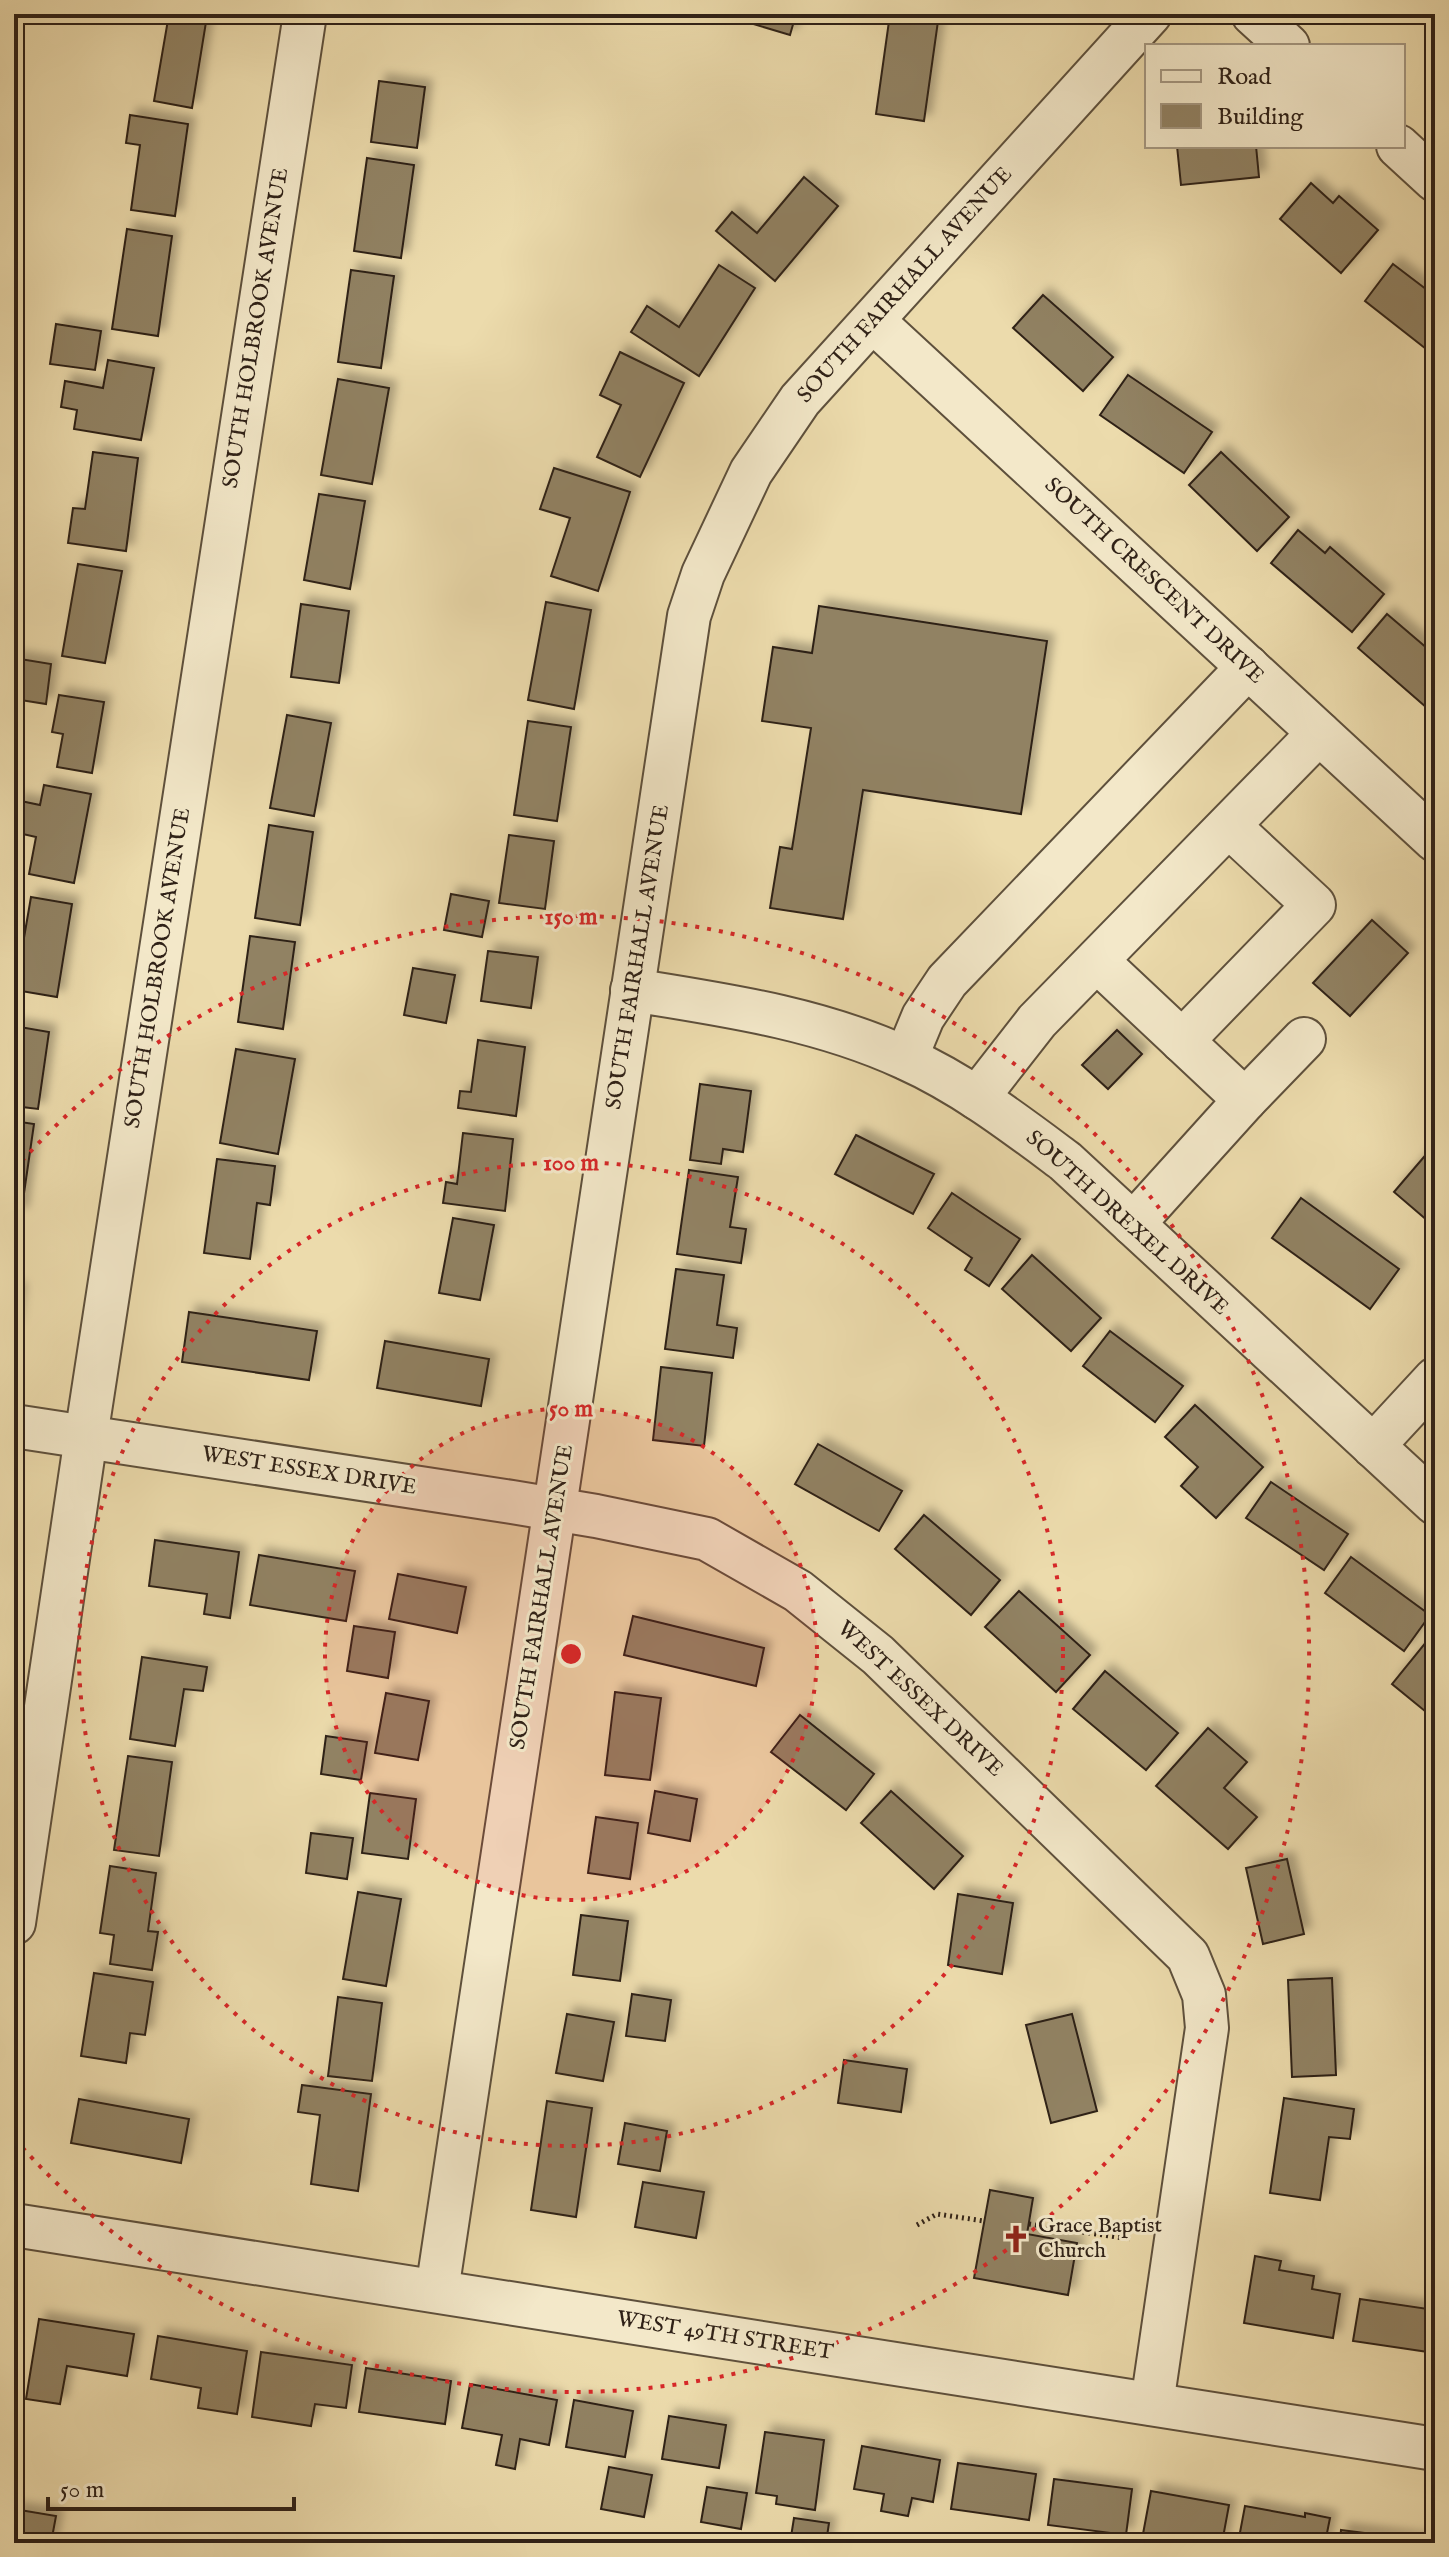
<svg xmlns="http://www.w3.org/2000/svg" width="1449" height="2557" font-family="'IM FELL English',serif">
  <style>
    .building { fill: #918264; stroke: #2f2117; stroke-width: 2; filter: url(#shadow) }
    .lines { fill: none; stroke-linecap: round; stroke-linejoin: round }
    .minor-casing { stroke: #5e503c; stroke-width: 46 }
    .path { stroke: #2f2117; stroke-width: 5; stroke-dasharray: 2 4; stroke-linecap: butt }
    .minor { stroke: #f3e8c9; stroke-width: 42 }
    .ring { fill: none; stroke: #d62828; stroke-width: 4; stroke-dasharray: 4 8 }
    .labels { text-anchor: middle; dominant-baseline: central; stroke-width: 6; stroke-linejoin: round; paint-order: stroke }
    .street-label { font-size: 22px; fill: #2f2117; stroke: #f3e8c9 }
    .poi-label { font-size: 22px; fill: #2f2117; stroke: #f3e8c9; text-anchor: start }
    .centre { fill: #d62828; stroke: #f3e8c9; stroke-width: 4 }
    .ring-label { font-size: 24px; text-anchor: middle; font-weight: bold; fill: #d62828; stroke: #f3e8c9; stroke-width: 6; stroke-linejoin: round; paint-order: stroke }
  </style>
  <defs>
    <filter id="shadow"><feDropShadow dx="7" dy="-7" stdDeviation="4" flood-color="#0004"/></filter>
  </defs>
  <rect width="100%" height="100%" fill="#ecdbac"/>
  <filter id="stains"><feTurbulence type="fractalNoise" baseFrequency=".0025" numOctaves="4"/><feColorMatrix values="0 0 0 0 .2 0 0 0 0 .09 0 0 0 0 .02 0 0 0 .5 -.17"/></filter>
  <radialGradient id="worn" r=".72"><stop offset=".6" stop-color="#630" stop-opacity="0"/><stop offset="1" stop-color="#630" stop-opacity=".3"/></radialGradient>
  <!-- building -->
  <g class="building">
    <polygon points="169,14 207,16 192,108 154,101"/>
    <polygon points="720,14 796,14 790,35"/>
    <polygon points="890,14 939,14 924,121 876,114"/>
    <polygon points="379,81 425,87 417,148 371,142"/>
    <polygon points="130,115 188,124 175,216 131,210 140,145 126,143"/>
    <polygon points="1177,146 1256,146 1259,177 1181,185"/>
    <polygon points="367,158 414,165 401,258 354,251"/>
    <polygon points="804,177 838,206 775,281 716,231 732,212 757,233"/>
    <polygon points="1311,183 1333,203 1339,196 1378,230 1341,273 1280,219"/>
    <polygon points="127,229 172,236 158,336 112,329"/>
    <polygon points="1393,264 1435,296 1435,356 1365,301"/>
    <polygon points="719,265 755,288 699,376 631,332 647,306 679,327"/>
    <polygon points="351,270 394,276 381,368 338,362"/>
    <polygon points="1043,295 1113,357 1083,391 1013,328"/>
    <polygon points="56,324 101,331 95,370 50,364"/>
    <polygon points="620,352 684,383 640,477 597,457 621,405 600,395"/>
    <polygon points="108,360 154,368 141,440 74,429 77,410 61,407 65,381 103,388"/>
    <polygon points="1128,375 1212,432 1184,473 1100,415"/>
    <polygon points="338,379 389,388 372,484 321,475"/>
    <polygon points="93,452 138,458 126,551 68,543 73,508 85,509"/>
    <polygon points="1221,452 1289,517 1257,551 1189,485"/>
    <polygon points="554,468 630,492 598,591 551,576 570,518 540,509"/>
    <polygon points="319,494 365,501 350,589 304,580"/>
    <polygon points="1298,530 1325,553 1330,547 1384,594 1352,632 1271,563"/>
    <polygon points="78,564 122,571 105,663 62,656"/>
    <polygon points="546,602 591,610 574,709 528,700"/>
    <polygon points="301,604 349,611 339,683 291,677"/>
    <polygon points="819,606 1047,641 1021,814 863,790 843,919 770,908 780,847 792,849 811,728 762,721 773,647 812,653"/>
    <polygon points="1387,614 1435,655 1434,714 1358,648"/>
    <polygon points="14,658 51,664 46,704 14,699"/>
    <polygon points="59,695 104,702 92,773 57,767 63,734 52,732"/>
    <polygon points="287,715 331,723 314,816 270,808"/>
    <polygon points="528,721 571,727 557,821 514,815"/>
    <polygon points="44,785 91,794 74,883 29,874 36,837 14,832 16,800 40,805"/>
    <polygon points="269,825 313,832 300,925 255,918"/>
    <polygon points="509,835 554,841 545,909 499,903"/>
    <polygon points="451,894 489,901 482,937 444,930"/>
    <polygon points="31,897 72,904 57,997 15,990"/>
    <polygon points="1372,920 1408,953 1350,1016 1313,983"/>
    <polygon points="250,936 295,942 283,1029 238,1022"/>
    <polygon points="488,951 538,957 531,1008 481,1001"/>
    <polygon points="413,968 455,975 446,1023 404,1015"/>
    <polygon points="14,1026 49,1032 38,1109 14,1106"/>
    <polygon points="1117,1030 1142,1054 1108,1089 1082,1065"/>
    <polygon points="478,1040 525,1047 516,1116 458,1108 460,1091 471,1092"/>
    <polygon points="236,1049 295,1059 278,1154 220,1143"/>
    <polygon points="700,1084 751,1091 743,1152 723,1149 721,1164 690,1160"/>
    <polygon points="14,1121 34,1124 21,1214 14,1213"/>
    <polygon points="463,1133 513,1139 505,1211 443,1203 446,1182 457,1184"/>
    <polygon points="856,1135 934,1174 913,1214 835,1174"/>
    <polygon points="1435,1144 1435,1227 1394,1192"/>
    <polygon points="217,1159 275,1166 270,1205 257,1203 250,1259 204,1253"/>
    <polygon points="689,1170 738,1177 730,1227 746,1229 741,1263 677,1254"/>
    <polygon points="952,1193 1020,1239 989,1286 965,1270 972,1258 928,1228"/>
    <polygon points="1301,1198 1399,1269 1370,1309 1272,1238"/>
    <polygon points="453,1218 494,1225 480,1300 439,1293"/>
    <polygon points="1032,1255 1101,1318 1071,1351 1002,1289"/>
    <polygon points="676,1269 724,1275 717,1325 737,1328 733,1358 665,1349"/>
    <polygon points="14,1289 19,1290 14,1329"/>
    <polygon points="189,1312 317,1331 309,1380 182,1362"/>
    <polygon points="1110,1331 1183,1386 1155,1422 1083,1366"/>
    <polygon points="385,1341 489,1359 481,1406 377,1388"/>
    <polygon points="661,1367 712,1373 704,1446 653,1440"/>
    <polygon points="1195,1405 1263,1467 1216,1518 1181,1486 1198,1467 1165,1437"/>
    <polygon points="818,1444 902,1491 879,1531 795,1484"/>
    <polygon points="1271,1482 1348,1534 1324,1570 1246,1518"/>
    <polygon points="924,1515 1000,1580 971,1615 895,1549"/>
    <polygon points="155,1540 239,1552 230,1618 204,1614 207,1594 149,1586"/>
    <polygon points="259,1555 355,1571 346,1621 250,1605"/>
    <polygon points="1351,1557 1430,1615 1404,1651 1325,1593"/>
    <polygon points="398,1574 466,1587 457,1633 389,1619"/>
    <polygon points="1019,1591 1090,1655 1056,1692 985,1627"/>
    <polygon points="633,1616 764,1648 756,1686 624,1655"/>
    <polygon points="354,1626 395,1632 388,1678 347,1671"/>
    <polygon points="1435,1631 1435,1712 1431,1716 1392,1684"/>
    <polygon points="142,1657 207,1667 203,1691 184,1689 175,1746 130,1739"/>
    <polygon points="1105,1671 1178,1733 1146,1770 1073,1709"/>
    <polygon points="615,1692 661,1698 650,1780 605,1775"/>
    <polygon points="386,1693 429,1701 418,1760 375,1753"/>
    <polygon points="800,1715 874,1774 846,1810 771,1752"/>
    <polygon points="1208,1728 1247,1762 1224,1788 1257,1817 1228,1849 1156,1786"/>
    <polygon points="326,1736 367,1742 361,1780 321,1774"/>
    <polygon points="128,1756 172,1762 159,1856 114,1850"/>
    <polygon points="655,1791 697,1799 690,1841 648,1833"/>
    <polygon points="891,1791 963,1856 934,1889 861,1823"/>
    <polygon points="370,1793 416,1799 408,1859 362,1853"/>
    <polygon points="596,1817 638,1823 630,1879 588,1873"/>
    <polygon points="311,1833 353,1838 347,1879 306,1873"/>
    <polygon points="1287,1859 1304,1934 1263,1944 1246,1868"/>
    <polygon points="110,1866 156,1873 148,1931 158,1932 152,1970 110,1964 114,1935 100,1933"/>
    <polygon points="358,1892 401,1899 386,1986 343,1979"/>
    <polygon points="958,1894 1013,1903 1002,1974 948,1965"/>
    <polygon points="581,1915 628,1921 620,1981 573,1975"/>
    <polygon points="94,1973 153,1982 145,2035 130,2033 126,2063 81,2056"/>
    <polygon points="1332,1978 1336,2075 1292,2077 1288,1980"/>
    <polygon points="632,1994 671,2000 665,2041 626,2036"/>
    <polygon points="338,1997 382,2003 372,2081 328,2076"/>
    <polygon points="567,2014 614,2022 603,2081 556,2073"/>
    <polygon points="1072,2014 1097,2111 1051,2123 1026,2025"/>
    <polygon points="844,2060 907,2069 901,2112 838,2103"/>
    <polygon points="302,2085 371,2094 358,2191 311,2184 320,2115 298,2112"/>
    <polygon points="1284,2098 1354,2109 1350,2139 1329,2137 1320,2200 1270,2193"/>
    <polygon points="79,2099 189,2119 181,2163 71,2143"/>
    <polygon points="547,2101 592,2108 576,2217 531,2210"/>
    <polygon points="625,2123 667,2131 660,2171 618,2164"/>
    <polygon points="643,2182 704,2192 696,2238 635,2227"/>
    <polygon points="990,2190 1033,2198 1027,2234 1077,2243 1068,2295 974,2278"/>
    <polygon points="1255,2256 1281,2261 1279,2270 1314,2276 1312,2289 1340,2294 1333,2338 1244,2323"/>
    <polygon points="1360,2299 1435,2310 1435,2353 1353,2341"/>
    <polygon points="39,2319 134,2334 127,2376 67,2366 60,2404 26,2399"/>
    <polygon points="158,2336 247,2351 237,2414 198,2408 201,2388 151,2379"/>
    <polygon points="261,2352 352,2365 346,2408 315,2404 311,2426 252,2417"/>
    <polygon points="366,2368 451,2381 445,2424 359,2412"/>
    <polygon points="470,2384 557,2400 549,2445 520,2439 515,2469 496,2465 502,2435 462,2428"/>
    <polygon points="574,2400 633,2411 625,2457 566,2447"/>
    <polygon points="669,2416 726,2425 719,2468 662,2459"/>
    <polygon points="765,2432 824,2440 815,2510 776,2504 777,2496 756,2493"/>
    <polygon points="862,2446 940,2460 933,2502 912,2498 908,2516 881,2511 884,2494 854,2489"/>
    <polygon points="958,2463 1036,2474 1029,2520 951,2509"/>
    <polygon points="609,2467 652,2475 644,2517 601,2509"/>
    <polygon points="1054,2479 1132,2489 1126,2535 1048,2525"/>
    <polygon points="707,2487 747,2493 741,2529 701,2522"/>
    <polygon points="1151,2491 1229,2505 1222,2543 1195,2543 1143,2534"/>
    <polygon points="1245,2506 1305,2517 1305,2513 1330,2518 1325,2543 1238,2543"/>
    <polygon points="14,2509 56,2516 51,2543 14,2543"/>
    <polygon points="794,2518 829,2523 826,2543 790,2543"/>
    <polygon points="1341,2530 1427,2541 1427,2543 1340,2543"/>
  </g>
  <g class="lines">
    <defs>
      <g id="minor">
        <polyline points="1253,14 1288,46"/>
        <polyline points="1398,146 1435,180"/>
        <polyline points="873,321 1435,840"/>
        <polyline points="1097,961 1245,1100 1133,1224"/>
        <path d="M632,990C725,1005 818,1018 905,1058C963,1084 1014,1123 1065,1161L1435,1503"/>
        <polyline points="1182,1041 1314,905 1229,826"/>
        <polyline points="906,1058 923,1017 947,981 1248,667"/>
        <polyline points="977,1098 1037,1021 1319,733"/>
        <polyline points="1245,1100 1304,1039"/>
        <polyline points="14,1426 512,1502 596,1516 707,1539 798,1591 878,1655 1188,1956 1204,1995 1207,2028 1152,2404"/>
        <polyline points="1373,1446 1435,1379"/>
        <polyline points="14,1923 86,1437 305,14"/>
        <polyline points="14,2225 1435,2449"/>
        <polyline points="437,2291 689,616 703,574 751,472 800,400 1150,14"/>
      </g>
    </defs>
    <!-- minor casing -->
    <use href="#minor" class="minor-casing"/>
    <!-- path -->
    <g class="path">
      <polyline points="1029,2224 1130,2239"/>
      <polyline points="917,2225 937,2214 984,2221"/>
    </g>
    <!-- minor -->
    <use href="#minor" class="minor"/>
  </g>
  <!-- distance rings -->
  <circle cx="571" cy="1654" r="246" fill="#d62828" fill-opacity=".12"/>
  <g class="ring">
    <circle cx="571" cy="1654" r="246"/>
    <circle cx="571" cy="1654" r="492"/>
    <path d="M14 1170A738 738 0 1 1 14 2138"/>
  </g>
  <!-- icons -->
  <defs>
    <symbol id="church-bare" viewBox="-9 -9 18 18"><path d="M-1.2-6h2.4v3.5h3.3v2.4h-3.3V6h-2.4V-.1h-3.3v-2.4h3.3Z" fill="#8f2418" stroke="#f3e8c9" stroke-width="2.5" paint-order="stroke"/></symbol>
  </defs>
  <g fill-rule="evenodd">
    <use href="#church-bare" x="996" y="2219" width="40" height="40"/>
  </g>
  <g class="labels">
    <!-- street labels -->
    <g class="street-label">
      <text transform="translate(905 285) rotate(-48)">SOUTH FAIRHALL AVENUE</text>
      <text transform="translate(256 328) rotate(-81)">SOUTH HOLBROOK AVENUE</text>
      <text transform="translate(1154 581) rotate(43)">SOUTH CRESCENT DRIVE</text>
      <text transform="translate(638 957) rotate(-81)">SOUTH FAIRHALL AVENUE</text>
      <text transform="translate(158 968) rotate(-81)">SOUTH HOLBROOK AVENUE</text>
      <text transform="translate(1127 1223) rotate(42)">SOUTH DREXEL DRIVE</text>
      <text transform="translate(309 1471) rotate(9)">WEST ESSEX DRIVE</text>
      <text transform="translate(542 1597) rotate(-81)">SOUTH FAIRHALL AVENUE</text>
      <text transform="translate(920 1699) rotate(43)">WEST ESSEX DRIVE</text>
      <text transform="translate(725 2336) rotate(9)">WEST 49TH STREET</text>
    </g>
    <!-- poi labels -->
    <g class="poi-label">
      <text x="1038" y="2226">Grace Baptist<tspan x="1038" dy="25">Church</tspan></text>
    </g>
  </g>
  <circle cx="571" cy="1654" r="12" class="centre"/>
  <g class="ring-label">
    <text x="571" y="924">150 m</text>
    <text x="571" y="1170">100 m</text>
    <text x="571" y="1416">50 m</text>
  </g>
  <!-- margin -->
  <rect width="1449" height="2557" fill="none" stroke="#ecdbac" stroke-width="48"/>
  <rect x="16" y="16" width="1417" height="2525" fill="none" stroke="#2f2117" stroke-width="4"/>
  <rect x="24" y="24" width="1401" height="2509" fill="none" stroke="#2f2117" stroke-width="2"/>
  <!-- legend -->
  <rect x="1145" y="44" width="260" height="104" fill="#f3e8c9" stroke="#a59882" stroke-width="2"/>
  <rect x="1161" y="70" width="40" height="12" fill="#f3e8c9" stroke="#a59882" stroke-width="2"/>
  <text x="1217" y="84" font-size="24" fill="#2f2117">Road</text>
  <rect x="1161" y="104" width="40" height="24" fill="#918264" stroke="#a59882" stroke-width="2"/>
  <text x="1217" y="124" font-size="24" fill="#2f2117">Building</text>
  <!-- scale -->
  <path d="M48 2497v12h246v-12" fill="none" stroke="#2f2117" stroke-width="4"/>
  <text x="60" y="2497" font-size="24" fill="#2f2117" stroke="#f3e8c9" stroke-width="6" paint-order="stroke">50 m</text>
  <rect width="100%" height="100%" filter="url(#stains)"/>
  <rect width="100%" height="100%" fill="url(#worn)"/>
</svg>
